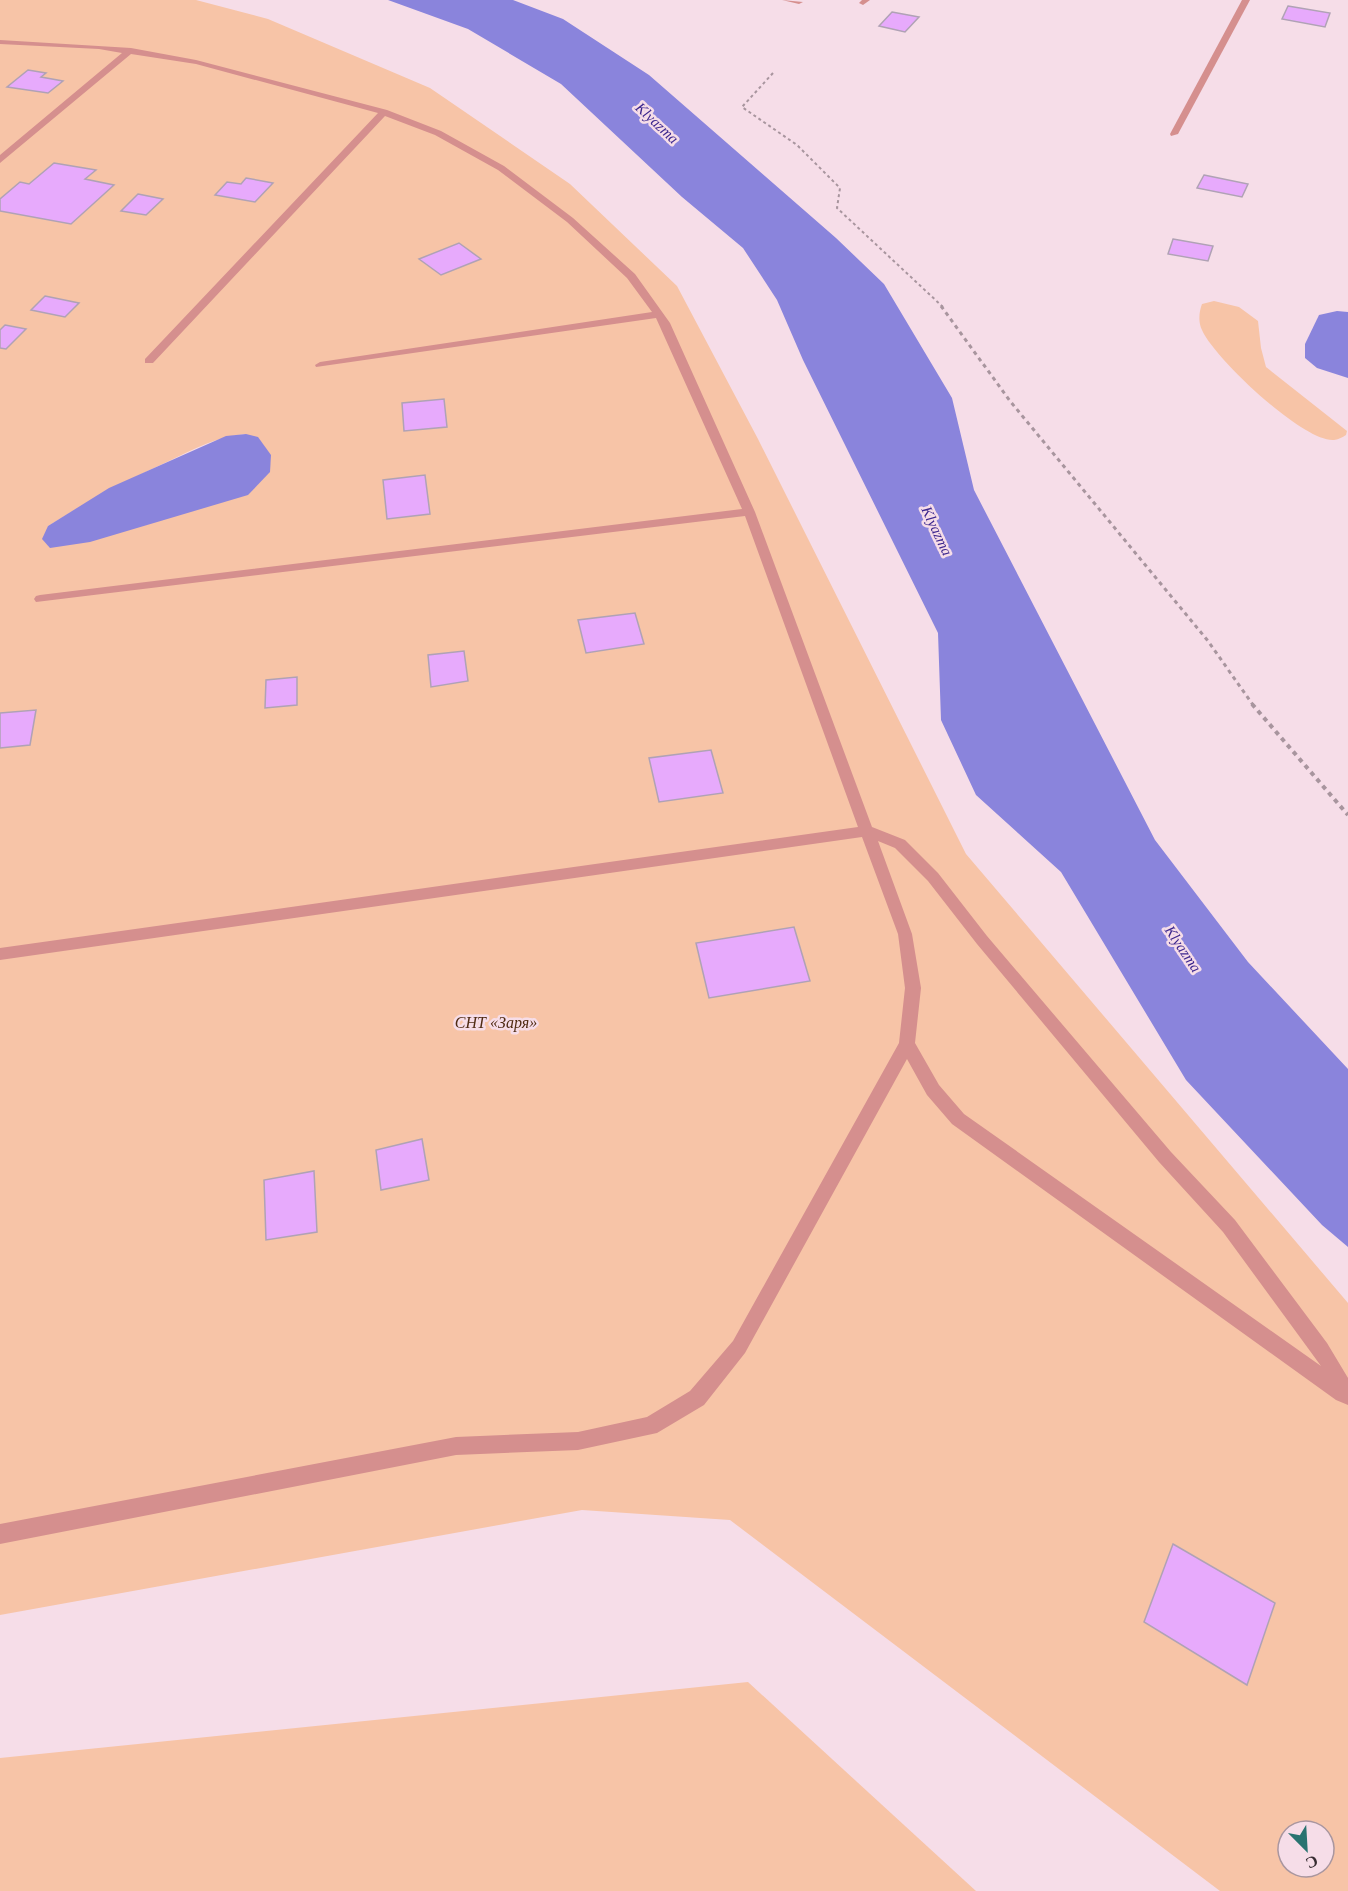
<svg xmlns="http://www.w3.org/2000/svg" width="1348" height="1891" font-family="Georgia,serif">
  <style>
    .green { fill: #f7c4a7; fill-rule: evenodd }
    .water { fill: #8a84dc }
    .building { fill: #e7aafc; stroke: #b0a2b5; stroke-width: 1.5 }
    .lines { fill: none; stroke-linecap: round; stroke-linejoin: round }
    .path-far2 { stroke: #a8959e; stroke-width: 2; stroke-dasharray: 3 3; stroke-linecap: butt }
    .path-far1 { stroke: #a8959e; stroke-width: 3; stroke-dasharray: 4 4; stroke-linecap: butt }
    .path { stroke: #a8959e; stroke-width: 4; stroke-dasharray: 4.5 4.5; stroke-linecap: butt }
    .minor { fill: #d58f8e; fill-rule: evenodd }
    .labels { text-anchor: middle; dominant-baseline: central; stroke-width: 5; stroke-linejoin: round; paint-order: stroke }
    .far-water-label { font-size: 15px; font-style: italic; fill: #3d278e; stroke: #f6dde8 }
    .park-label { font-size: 16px; font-style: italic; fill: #4f2b13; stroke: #f6dde8 }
  </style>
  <rect width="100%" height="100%" fill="#f6dde8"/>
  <!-- green -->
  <g class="green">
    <path d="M0,0H196L268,19L430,88L570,184L677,286L758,439L966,854L1348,1303V1891H1220L730,1520L582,1510L0,1615ZM246,434L48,526C87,502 127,480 169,461C194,449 218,436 246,434ZM1288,1831H1324V1867H1288Z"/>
    <path d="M1214,301L1239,307L1258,321L1261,348L1266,367L1347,431L1346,435C1343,437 1337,440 1334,440C1304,443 1214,358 1202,330C1198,322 1199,312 1202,304Z"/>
    <polygon points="748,1682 976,1891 0,1891 0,1758"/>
  </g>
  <!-- water -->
  <g class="water">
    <polygon points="388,0 513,0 563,19 649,75 836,238 884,284 952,398 974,490 1155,840 1248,962 1348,1069 1348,1247 1322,1225 1186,1080 1061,872 976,795 941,720 938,633 803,360 777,300 743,248 682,197 561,84 468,29"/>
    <polygon points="1337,311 1348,312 1348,378 1317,368 1305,358 1305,344 1319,315"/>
    <polygon points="246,434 258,437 271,455 270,472 248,495 90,542 50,548 42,539 48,526 109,488 226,436"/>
  </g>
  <!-- building -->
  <g class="building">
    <polygon points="1288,6 1330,13 1325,27 1282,19"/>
    <polygon points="892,12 919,17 905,32 879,26"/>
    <polygon points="28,70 46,73 41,77 63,81 48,93 7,87"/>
    <polygon points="54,163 96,170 85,179 114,185 71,224 0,211 0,199 20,182 29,184"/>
    <polygon points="1204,175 1248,184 1242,197 1197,188"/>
    <polygon points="246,178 273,183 255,202 215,195 227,182 241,184"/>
    <polygon points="138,194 163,199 146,215 121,211"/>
    <polygon points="1173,239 1213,246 1208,261 1168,254"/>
    <polygon points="459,243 481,259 441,275 419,259"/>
    <polygon points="45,296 79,303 65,317 31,310"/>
    <polygon points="5,325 26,329 6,349 0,348 0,330"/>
    <polygon points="444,399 447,427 404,431 402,403"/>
    <polygon points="425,475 430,514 387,519 383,480"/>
    <polygon points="635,613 644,644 586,653 578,620"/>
    <polygon points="464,651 468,681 431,687 428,655"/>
    <polygon points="297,677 297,705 265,708 266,680"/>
    <polygon points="36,710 30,745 0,748 0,713"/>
    <polygon points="711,750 723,793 659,802 649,758"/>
    <polygon points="794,927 810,981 709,998 696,943"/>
    <polygon points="422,1139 429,1180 381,1190 376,1150"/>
    <polygon points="314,1171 317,1232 266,1240 264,1180"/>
    <polygon points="1173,1544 1275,1603 1247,1685 1144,1622"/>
  </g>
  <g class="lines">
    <!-- path-far2 -->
    <polyline class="path-far2" points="773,73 742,107 797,145 840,188 837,208 943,307"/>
    <!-- path-far1 -->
    <polyline class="path-far1" points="941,306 1010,401 1208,641 1253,705"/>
    <!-- path -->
    <polyline class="path" points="1252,704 1348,815"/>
    <!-- minor -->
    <g class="minor">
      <polygon points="782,0 803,2 799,4"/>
      <polygon points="862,0 870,0 863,5 859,3"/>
      <polygon points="1242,0 1250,0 1178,134 1171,136 1170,134"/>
      <path d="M0,40L131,48L196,60L387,110L441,131L504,166L573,218L635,274L670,323L755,512L872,827L905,840L938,873L987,936L1171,1152L1235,1220L1327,1343L1348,1378V1405L1336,1400L952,1124L927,1095L907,1059L745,1353L704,1405L657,1433L578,1450L456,1455L0,1544V1524L456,1437L578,1432L647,1417L690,1391L733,1341L899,1043L905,988L898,934L862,837L0,960V948L858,827L745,516L36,602L34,599L36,596L40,595L742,509L656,318L316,367L315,365L320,362L652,312L627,278L567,222L498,170L435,135L385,116L153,363H145V359L378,113L196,64L131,54L0,163V155L122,53L99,49L0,44ZM878,841L895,848L928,881L977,944L1159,1162L1223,1232L1321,1366L964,1114L939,1085L915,1043L921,988L912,934Z"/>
    </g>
  </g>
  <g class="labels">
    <!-- far-water labels -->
    <g class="far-water-label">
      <text transform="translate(657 123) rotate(43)">Klyazma</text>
      <text transform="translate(937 531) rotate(65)">Klyazma</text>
      <text transform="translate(1183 949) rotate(56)">Klyazma</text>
    </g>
    <!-- park labels -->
    <g class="park-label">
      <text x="496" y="1022">СНТ «Заря»</text>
    </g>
  </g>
  <!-- north arrow -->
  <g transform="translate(1306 1849) rotate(156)"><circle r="28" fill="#f6dde8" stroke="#a9969f" stroke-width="1.5"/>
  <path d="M0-4.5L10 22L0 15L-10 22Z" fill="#297370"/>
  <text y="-9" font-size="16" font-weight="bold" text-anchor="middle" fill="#362c31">С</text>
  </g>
</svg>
